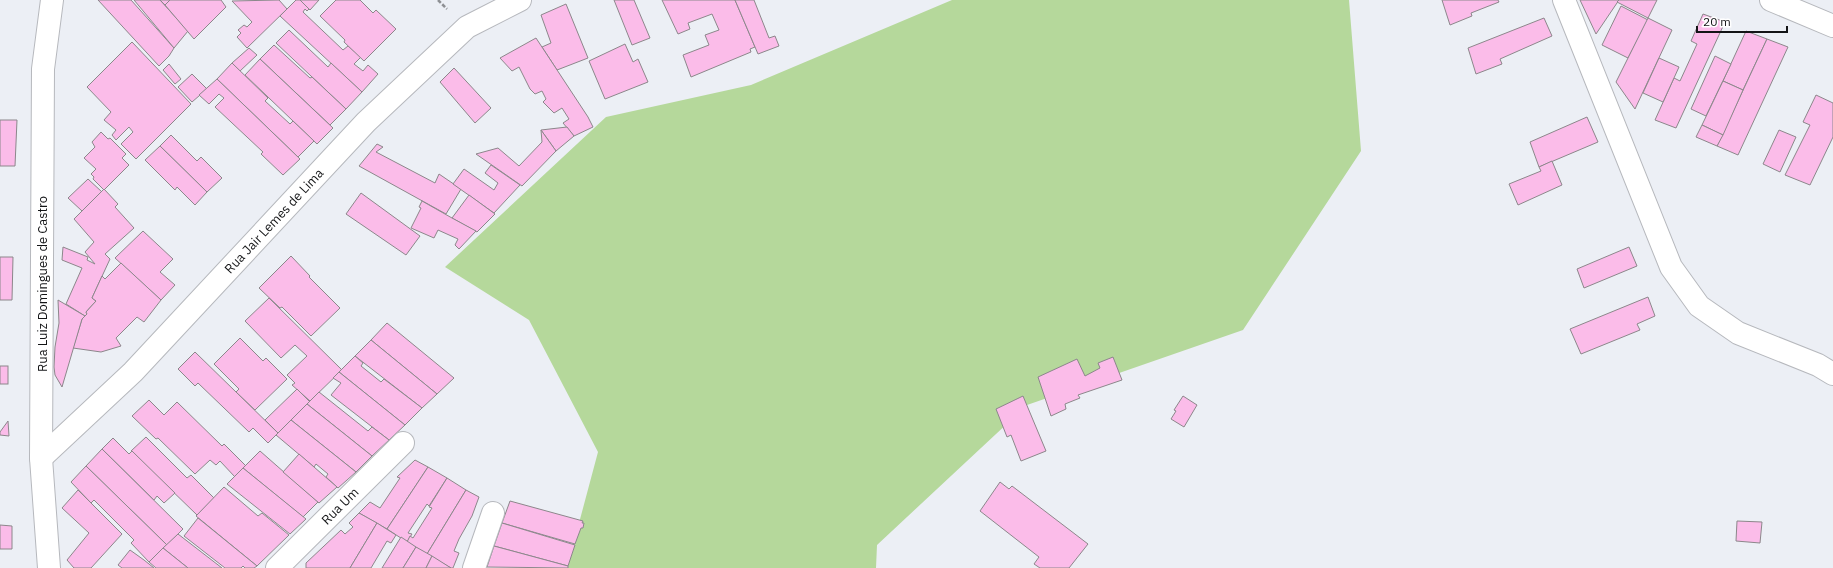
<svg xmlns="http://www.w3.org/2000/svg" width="1833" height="568" font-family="'IBM Plex Sans',sans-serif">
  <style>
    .green { fill: #b5d89b }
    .building { fill: #fbbce9; stroke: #8c878b }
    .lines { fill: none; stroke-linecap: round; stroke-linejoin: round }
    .minor-casing { stroke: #b6b8bd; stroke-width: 24 }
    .path { stroke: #8e9094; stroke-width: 2.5; stroke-dasharray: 4 2; stroke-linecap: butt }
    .minor { stroke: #fff; stroke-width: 22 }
    .labels { text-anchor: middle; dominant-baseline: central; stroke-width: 4; stroke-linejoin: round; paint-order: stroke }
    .street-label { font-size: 13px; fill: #131416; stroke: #fff }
  </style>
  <rect width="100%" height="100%" fill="#eceff5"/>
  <!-- green -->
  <polygon class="green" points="952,0 1349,0 1361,151 1243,330 1027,405 877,545 876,568 567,568 598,452 529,320 445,267 606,117 751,85"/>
  <!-- building -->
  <g class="building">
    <polygon points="98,0 131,0 174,48 169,56 159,66"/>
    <polygon points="134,0 160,0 188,31 174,48"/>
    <polygon points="160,0 170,0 165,5"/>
    <polygon points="170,0 221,0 226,7 194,39 165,5"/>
    <polygon points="279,0 287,9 247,48 237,37 241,33 238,30 244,25 247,27 252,22 232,1"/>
    <polygon points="296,0 300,0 309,9 307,11 305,9 303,12 343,50 348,46 361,57 354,64 363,71 368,65 378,74 362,92 280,16"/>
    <polygon points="300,0 319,0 310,10"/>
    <polygon points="336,0 360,0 373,13 376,10 396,29 364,61 344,42 345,40 320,16"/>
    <polygon points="614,0 634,0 650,38 632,45"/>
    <polygon points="662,0 735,0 755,47 750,49 751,52 691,77 683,55 709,45 705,35 719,30 712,14 688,23 690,29 678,34"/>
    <polygon points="735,0 754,0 769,38 775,36 779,46 758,54"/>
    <polygon points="1442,0 1498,0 1499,2 1471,13 1472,16 1450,25"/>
    <polygon points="1580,0 1619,0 1596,34"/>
    <polygon points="1619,0 1657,0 1648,18 1617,2"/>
    <polygon points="566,4 588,58 557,70 542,47 551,43 541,15"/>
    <polygon points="1621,6 1648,20 1628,58 1602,45"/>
    <polygon points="1703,14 1725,22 1676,128 1655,120 1674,78 1680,81 1697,44 1691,41"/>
    <polygon points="1544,18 1552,36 1500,59 1502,64 1476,74 1468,48"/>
    <polygon points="1648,18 1672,30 1635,109 1616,82"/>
    <polygon points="289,30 328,67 331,63 362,92 346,109 276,43"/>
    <polygon points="1746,31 1767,39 1743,90 1723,81"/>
    <polygon points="536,38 588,117 593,127 574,136 563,123 569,119 562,108 554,113 543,102 546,99 542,91 535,94 530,89 519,67 512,71 500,58"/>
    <polygon points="1767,39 1788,47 1738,155 1717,146"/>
    <polygon points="132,42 191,104 136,159 121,144 133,132 129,127 116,140 112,135 116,130 104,120 111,112 87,87"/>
    <polygon points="625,44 633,62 638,59 648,82 605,99 589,61"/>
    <polygon points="274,45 310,78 312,77 346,109 330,125 260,59"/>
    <polygon points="249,48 257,55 240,71 232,63"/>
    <polygon points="1715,56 1731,64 1706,116 1691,109"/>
    <polygon points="1659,58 1679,67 1663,102 1643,93"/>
    <polygon points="260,59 333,128 317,144 245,75"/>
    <polygon points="232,63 268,98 265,101 290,124 293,121 314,141 298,157 217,79"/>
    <polygon points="169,64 181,79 175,84 163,70"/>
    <polygon points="454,68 491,108 475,123 440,82"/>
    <polygon points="192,74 207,89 192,102 178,87"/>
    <polygon points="217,79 300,159 283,175 261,154 263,152 215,107 224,98 219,94 209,104 199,95"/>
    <polygon points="1723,81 1743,90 1723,135 1702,125"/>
    <polygon points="1816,95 1833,103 1833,137 1810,185 1785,175 1810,125 1803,122"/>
    <polygon points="1587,117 1598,142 1539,167 1530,142"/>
    <polygon points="0,120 17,120 15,166 0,166"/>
    <polygon points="1702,125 1723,135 1717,146 1696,137"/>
    <polygon points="567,127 574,136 556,151 541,130"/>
    <polygon points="541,130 556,151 522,186 476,154 498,148 519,166 542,142"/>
    <polygon points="1779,130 1796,137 1780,172 1763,164"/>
    <polygon points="101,132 108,139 110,138 126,154 122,158 129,165 104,190 93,179 94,177 91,174 96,169 84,158 95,147 92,142"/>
    <polygon points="171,135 197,161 201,157 222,178 207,192 160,146"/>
    <polygon points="377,144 383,147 376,152 435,183 439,174 461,189 446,214 359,166"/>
    <polygon points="160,146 207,192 195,205 177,187 175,190 145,160"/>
    <polygon points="1552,161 1562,185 1518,205 1509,184 1541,171 1539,167"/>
    <polygon points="491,165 520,185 494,213 453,184 464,169 494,190 498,183 485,173"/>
    <polygon points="88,179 102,192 82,211 68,198"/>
    <polygon points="104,189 118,204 115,207 134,228 105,254 110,259 92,298 96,301 86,312 87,314 85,316 66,304 82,268 62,260 63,247 88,257 87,260 95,264 85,252 94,242 74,219"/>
    <polygon points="361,193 420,236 406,255 346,214"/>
    <polygon points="469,195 495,214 477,232 452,218"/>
    <polygon points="422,201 452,218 476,231 459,249 455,245 458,239 438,230 434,238 411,228 421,208 419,207"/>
    <polygon points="143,231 173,259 160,272 175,285 161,300 115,258"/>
    <polygon points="1629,247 1637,266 1584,288 1577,269"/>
    <polygon points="291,256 310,276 309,277 340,308 311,336 282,307 280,308 259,288"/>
    <polygon points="0,257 13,257 12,300 0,300"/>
    <polygon points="121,263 161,300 144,322 137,317 116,338 121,346 101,352 73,348 82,319 87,314 86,312 96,301 92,298 102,276 105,279"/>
    <polygon points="1648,297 1655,316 1637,324 1640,330 1581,354 1570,329"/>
    <polygon points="269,298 342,370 310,401 292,385 295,383 287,375 307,356 295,345 281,358 245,321"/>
    <polygon points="58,300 85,316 82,319 62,387 55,375 54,367 55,347 59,323"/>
    <polygon points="387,323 454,378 437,394 371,340"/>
    <polygon points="240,338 263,361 266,358 287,379 255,410 236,392 239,389 214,364"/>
    <polygon points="371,340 437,394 422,408 355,356"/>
    <polygon points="195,352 278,433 268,443 253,428 249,432 198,383 195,386 178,369"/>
    <polygon points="355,356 363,363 361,366 381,382 384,379 422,408 405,425 339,372"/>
    <polygon points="1113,357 1122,380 1078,395 1080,398 1065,404 1066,409 1051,416 1038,377 1077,359 1085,376 1100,368 1098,363"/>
    <rect x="0" y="366" width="8" height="18"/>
    <polygon points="339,372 405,425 389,440 331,395 341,383 333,378"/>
    <polygon points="297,389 310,402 278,433 265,420"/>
    <polygon points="319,392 368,431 372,427 389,440 372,456 307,404"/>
    <polygon points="1023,396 1046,451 1021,461 1011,435 1007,437 996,409"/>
    <polygon points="1183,396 1197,405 1184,427 1171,419 1176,411 1174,410"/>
    <polygon points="149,400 164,415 177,402 222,446 224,444 246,466 235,477 220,461 216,465 210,460 195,474 158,438 156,439 132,416"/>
    <polygon points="307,404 372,456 356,472 291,420"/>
    <polygon points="291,420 356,472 338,488 326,477 328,474 316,464 314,467 276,435"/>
    <polygon points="8,421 9,436 0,435 0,432"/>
    <polygon points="146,437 187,478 191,475 214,498 197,515 131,451"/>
    <polygon points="113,438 129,454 132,451 175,493 164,503 157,496 154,500 102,449"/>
    <polygon points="102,449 183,529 167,545 86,466"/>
    <polygon points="260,451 318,502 303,517 243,468"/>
    <polygon points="299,454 337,487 319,503 283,472"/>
    <polygon points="415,460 428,467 387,529 359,513 370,502 380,508 400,478 397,477"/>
    <polygon points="86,466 167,545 149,562 131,543 134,540 94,500 91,503 71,482"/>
    <polygon points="428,467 447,478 429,506 427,504 408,533 412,534 407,542 387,529"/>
    <polygon points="243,468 306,519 290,534 227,484"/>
    <polygon points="447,478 466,490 427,554 407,542 410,536 413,538 432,508 429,507"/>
    <polygon points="1000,482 1009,489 1012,486 1088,544 1069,568 1040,568 1034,564 1039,557 980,511"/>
    <polygon points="224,487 258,516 262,513 289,535 257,566 196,516"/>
    <polygon points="78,490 122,534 91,568 74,568 67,560 89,533 62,508"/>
    <polygon points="466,490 479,497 472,516 459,539 454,551 459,553 453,568 451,568 427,554"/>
    <polygon points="510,501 583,521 582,523 584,523 583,528 581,528 575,544 502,523"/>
    <polygon points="359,513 377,523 350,568 306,568 306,563 341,530 345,534 353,527 349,523"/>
    <polygon points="198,518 257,566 254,568 245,568 243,566 241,568 225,568 184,536"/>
    <polygon points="1737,521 1762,522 1760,543 1736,541"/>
    <polygon points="377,523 396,535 391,543 387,541 371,568 350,568"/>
    <polygon points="502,523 575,545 568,566 494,546"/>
    <polygon points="0,525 12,526 12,549 0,549"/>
    <polygon points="178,534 222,568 188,568 163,548"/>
    <polygon points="401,537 416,547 403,568 382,568"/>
    <polygon points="494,546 568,566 568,568 487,567"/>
    <polygon points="416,547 432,556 426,568 403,568"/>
    <polygon points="163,548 188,568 156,568 149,562"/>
    <polygon points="130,550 144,560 154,568 122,568 118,565"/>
    <polygon points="432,556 451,568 426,568"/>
  </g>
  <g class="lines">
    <defs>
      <g id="minor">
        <polyline points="1564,0 1671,267 1699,306 1738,333 1818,365 1833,374"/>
        <polyline points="1771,0 1833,26"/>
        <polyline points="41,458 133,372 366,122 467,27 520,0"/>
        <polyline points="49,568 41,458 42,259 43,69 52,0"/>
        <polyline points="277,568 403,443"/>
        <polyline points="474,568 493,513"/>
      </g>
    </defs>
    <!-- minor casing -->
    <use href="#minor" class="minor-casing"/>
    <!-- path -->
    <polyline class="path" points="438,0 447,9"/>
    <!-- minor -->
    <use href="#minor" class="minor"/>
  </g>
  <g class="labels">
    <!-- street labels -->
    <g class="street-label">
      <text transform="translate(274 221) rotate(-47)">Rua Jair Lemes de Lima</text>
      <text transform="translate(42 284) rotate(-90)">Rua Luiz Domingues de Castro</text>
      <text transform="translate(340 506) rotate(-45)">Rua Um</text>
    </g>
  </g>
  <!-- scale -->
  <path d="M1697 26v6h90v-6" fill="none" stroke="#131416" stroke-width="2"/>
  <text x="1703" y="26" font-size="12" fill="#131416" stroke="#ffffff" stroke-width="3" paint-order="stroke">20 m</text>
</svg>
